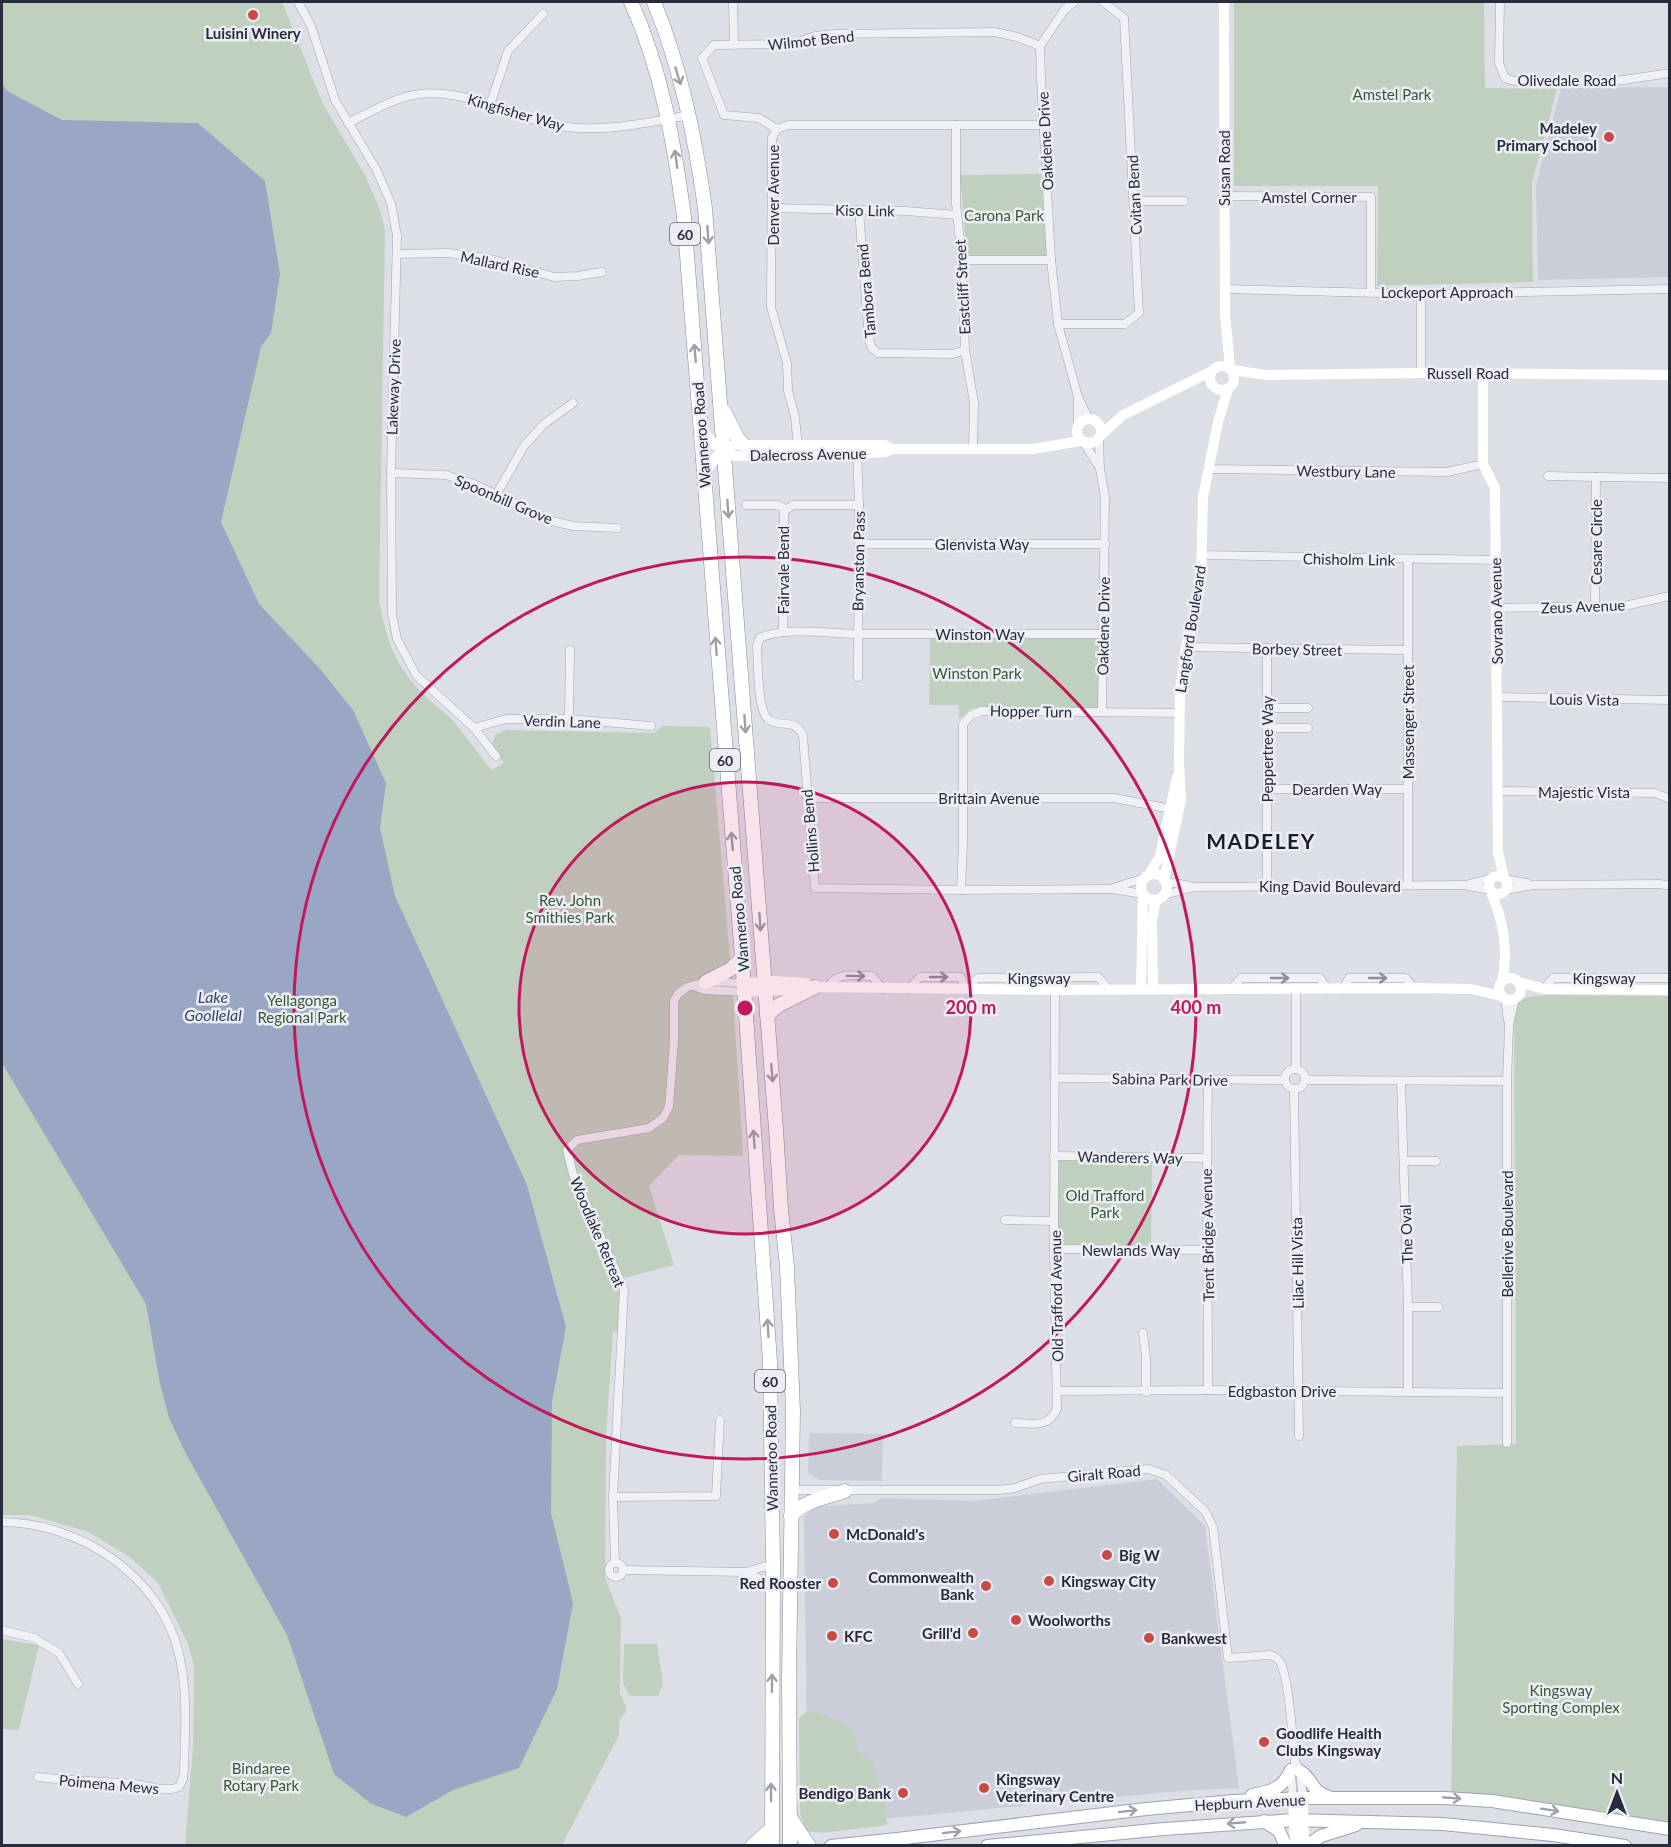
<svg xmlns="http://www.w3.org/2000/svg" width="1671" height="1847" font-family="Lato,sans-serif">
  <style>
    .built { fill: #cbced8 }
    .green { fill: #c0d0bf }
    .water { fill: #99a7c5 }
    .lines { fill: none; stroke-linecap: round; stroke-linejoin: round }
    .street-casing { stroke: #a3a5b0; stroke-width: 9 }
    .primary-casing { stroke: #9da2b1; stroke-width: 14 }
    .highway-casing { stroke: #858a9c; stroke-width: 15 }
    .street { stroke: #f0f1f5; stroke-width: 8 }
    .secondary { stroke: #fff; stroke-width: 10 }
    .primary { stroke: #fff; stroke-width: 12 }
    .highway { stroke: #fff; stroke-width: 14 }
    .oneway { stroke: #9ea0a7 }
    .oneway2 { stroke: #8c8e98 }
    .ring { fill: none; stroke: #c2185b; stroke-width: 3 }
    .poi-dot { fill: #c74a47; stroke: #eceef4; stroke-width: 2 }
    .labels { text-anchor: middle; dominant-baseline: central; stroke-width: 5; stroke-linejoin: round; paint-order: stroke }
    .shield { fill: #eceef4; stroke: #626673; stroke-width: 1.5 }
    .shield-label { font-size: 14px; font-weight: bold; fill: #272b3c }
    .poi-label { font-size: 15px; font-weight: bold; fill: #272b3c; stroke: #eceef4; text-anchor: start }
    .street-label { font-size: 15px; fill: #272b3c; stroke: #eceef4 }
    .park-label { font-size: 15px; fill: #365735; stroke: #eceef4 }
    .water-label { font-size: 16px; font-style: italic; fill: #34436e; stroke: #eceef4 }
    .district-label { font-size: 21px; font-weight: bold; letter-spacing: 1.5px; fill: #1a1d2d; stroke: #eceef4 }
    .centre { fill: #c2185b; stroke: #eceef4; stroke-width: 3 }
    .ring-label { font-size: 18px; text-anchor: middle; font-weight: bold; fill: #c2185b; stroke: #eceef4; stroke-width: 5; stroke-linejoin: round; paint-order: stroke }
  </style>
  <rect width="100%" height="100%" fill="#dddfe6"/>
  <!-- built -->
  <g class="built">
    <polygon points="1669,87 1669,277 1538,280 1536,185 1561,88"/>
    <polygon points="809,1433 883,1434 882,1481 820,1480 808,1473"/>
    <polygon points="1157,1479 1205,1526 1239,1788 1180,1791 808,1826 804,1517 814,1507 873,1503 882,1498 974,1501"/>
  </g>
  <!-- green -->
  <g class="green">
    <path d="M2,2H282L322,102L366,177L381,213L385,231L379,602C387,639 394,664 421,692C431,703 445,711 455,723C468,739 479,755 492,770L504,763L492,744L495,735L506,730L654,733L662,726L710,727L733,991L743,1156L679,1155L649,1186L674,1265L620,1279L623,1332H613L606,1435L605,1578L621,1618L620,1693L627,1709L619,1722V1735L562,1845H185L193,1747L194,1666L188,1644L158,1583L131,1558L89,1532L30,1515H2Z"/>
    <polygon points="1234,2 1484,2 1485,88 1557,89 1532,183 1533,282 1377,286 1378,186 1234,186"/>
    <polygon points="1041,174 1047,256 967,256 960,175"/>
    <polygon points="930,637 1098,638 1098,708 972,708 959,719 959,705 929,705"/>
    <polygon points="1548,995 1669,996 1669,1824 1451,1794 1457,1446 1516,1444 1514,1003 1528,997"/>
    <polygon points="1058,1160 1152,1162 1151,1245 1058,1245"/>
    <polygon points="2,1639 39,1645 19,1730 2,1729"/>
    <polygon points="624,1644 657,1644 663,1684 658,1696 630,1696 623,1684"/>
    <path d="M808,1711C818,1712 848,1723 853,1732C856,1737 856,1745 858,1751L872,1761L877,1782L885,1801L887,1825L823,1833L808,1831L805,1829L800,1812L799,1718Z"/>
  </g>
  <!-- water -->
  <polygon class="water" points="2,83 7,91 62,120 198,123 265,181 280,274 271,333 261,347 221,522 259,604 321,670 353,710 386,783 380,828 395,896 527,1185 566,1327 552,1402 551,1513 573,1603 557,1689 519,1768 453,1790 406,1817 370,1803 334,1774 287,1635 185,1452 169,1418 160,1384 146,1304 2,1063"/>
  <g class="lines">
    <defs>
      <g id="street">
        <polyline points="298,2 311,26 335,100 376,169 391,203 397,236 391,473 392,614 397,639 416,675 474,728 496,756"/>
        <polyline points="733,2 734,45"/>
        <polyline points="1074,2 1065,9 1040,46 1041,79 1051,260 1058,324 1078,397 1089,419"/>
        <polyline points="1500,2 1499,63 1505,78 1514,81 1623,80 1670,73"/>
        <polyline points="490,105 508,51 543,14"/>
        <path d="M348,123C365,115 383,104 402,98C457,79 513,121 567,127C607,132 651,122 690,115"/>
        <polyline points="956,125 956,203 962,260 965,350 974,403 973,449"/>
        <polyline points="777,129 759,118 724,115 702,58 714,45 793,44 815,36 835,34 995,32 1017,37 1040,46"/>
        <polyline points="1223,196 1371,197 1371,292"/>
        <polyline points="1134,201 1184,201"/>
        <polyline points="773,208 906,211 957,215"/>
        <polyline points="859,210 869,340 872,348 878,353 953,354 965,350"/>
        <polyline points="397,254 448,253 487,258 554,277 578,276 602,272"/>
        <polyline points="962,260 1051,260"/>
        <polyline points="1225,289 1421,294 1670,289"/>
        <polyline points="1421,294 1421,373"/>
        <polyline points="1058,324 1125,324 1139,313 1124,18 1103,2"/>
        <polyline points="1078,425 1078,401"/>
        <polyline points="1099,439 1100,469 1105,497 1102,712"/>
        <polyline points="1084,443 1098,465"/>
        <polyline points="798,448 795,417 788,391 787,363 771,307 772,138 777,129 789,125 1044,125"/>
        <polyline points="857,451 859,505 858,677"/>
        <polyline points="1208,469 1447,472 1483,464"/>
        <polyline points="391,473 446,475 474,484 552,521 573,526 617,528"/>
        <polyline points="1548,476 1596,477"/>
        <polyline points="496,495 524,446 544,424 573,403"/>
        <polyline points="746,505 777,505 786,509"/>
        <polyline points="859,544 1105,544"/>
        <polyline points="1202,555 1496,560"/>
        <polyline points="1408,560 1408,885"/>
        <polyline points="1595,607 1596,477 1670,478"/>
        <polyline points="1496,608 1624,606 1670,596"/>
        <polyline points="783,632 784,511 793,505 859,505"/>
        <path d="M1103,634C1022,634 941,634 860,634C832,634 785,626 760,638L757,646C758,661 757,710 768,719C781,729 795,717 803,736L815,888L961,890L1112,889L1143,894"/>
        <polyline points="1186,647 1408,650"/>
        <polyline points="1267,648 1267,886"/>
        <polyline points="1498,697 1670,700"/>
        <polyline points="1267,708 1308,708"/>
        <polyline points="569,719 570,650"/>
        <polyline points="474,728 506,719 569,719 651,726"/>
        <polyline points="1267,728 1308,728"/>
        <polyline points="1267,789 1408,789"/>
        <polyline points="1497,791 1655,793 1670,799"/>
        <polyline points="807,798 1114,798 1171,809"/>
        <polyline points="1504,879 1527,883"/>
        <polyline points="1165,881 1195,887 1464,885 1490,890"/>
        <polyline points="1469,884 1492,878"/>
        <polyline points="1113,888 1144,878"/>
        <polyline points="961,890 963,844 963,724 970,716 981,711 1179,713"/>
        <polyline points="1505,890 1534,885 1660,884 1670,886"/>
        <polyline points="1164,895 1191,888"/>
        <polyline points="694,986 704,990 745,992"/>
        <path d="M828,987C837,971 856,976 872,976L883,989"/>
        <polyline points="908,989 920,977 961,977 965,989"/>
        <polyline points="1231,989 1241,978 1320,978 1327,989"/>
        <polyline points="1296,989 1296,1069"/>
        <polyline points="1343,989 1349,978 1406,978 1413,988"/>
        <polyline points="1544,989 1553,978 1670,978"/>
        <polyline points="972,990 974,981 978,978 1098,977 1109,989"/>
        <polyline points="1505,999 1508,1020"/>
        <circle cx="1295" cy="1079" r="10"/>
        <polyline points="1055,1078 1285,1080"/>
        <path d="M1208,1080C1206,1183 1208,1287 1208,1390"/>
        <polyline points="1305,1080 1507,1081"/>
        <polyline points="1401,1081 1408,1307 1408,1392"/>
        <polyline points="1294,1089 1299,1436"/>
        <polyline points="1054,1156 1206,1158"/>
        <polyline points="1404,1161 1436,1161"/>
        <polyline points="1005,1220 1054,1221"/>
        <polyline points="1054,1249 1208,1250"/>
        <polyline points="1408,1307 1438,1307"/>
        <polyline points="1143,1333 1146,1357 1146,1392"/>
        <polyline points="1057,1391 1208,1390 1506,1393"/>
        <path d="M1015,1423C1034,1423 1047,1429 1057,1409L1054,1249L1055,990"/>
        <polyline points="1507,1443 1507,1081 1509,1025 1515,998"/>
        <path d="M792,1490H999L1015,1488L1040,1479L1148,1469L1166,1475L1205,1511L1213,1527L1228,1658L1270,1655C1275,1657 1278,1658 1281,1663C1290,1687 1292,1735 1295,1762L1300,1771L1303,1798"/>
        <polyline points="613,1497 716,1496 720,1420"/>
        <path d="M2,1522C80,1523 160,1575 179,1654C188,1692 185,1731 184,1769L183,1779L179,1787C165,1793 147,1785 133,1784C101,1781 70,1781 38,1777"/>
        <circle cx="616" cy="1570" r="7"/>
        <polyline points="615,1563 613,1497 624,1289 573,1174 567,1150 577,1140 649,1128 663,1118 669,1107 674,1041 674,1001 678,994 687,987 706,982 744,983"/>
        <polyline points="623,1570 746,1572 773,1564"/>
        <polyline points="746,1572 762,1580 771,1593"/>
        <polyline points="2,1630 34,1638 59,1653 78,1684"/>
        <polyline points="1291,1773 1293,1799"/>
      </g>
      <g id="primary">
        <path d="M1300,1771C1313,1779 1311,1792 1329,1797"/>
        <path d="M1252,1795C1272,1791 1282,1789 1291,1770"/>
        <polyline points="1264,1821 1279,1831 1286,1846"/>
        <polyline points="831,1846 897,1839 1146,1809 1234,1801 1303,1798 1445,1798 1492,1801 1670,1829"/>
        <polyline points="987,1846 1164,1829 1294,1820 1443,1824 1553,1835 1625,1846"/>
        <polyline points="1306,1846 1321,1836 1356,1825"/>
      </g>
      <g id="highway">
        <path d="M631,2C662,71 674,143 684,217L742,958L770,1362L773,1564L772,1846"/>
        <path d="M654,2C681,68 695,137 705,208L776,1129L781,1209L787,1267L793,1411L789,1677L790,1846"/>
        <polyline points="724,411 738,439 744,445"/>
        <polyline points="706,982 731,969 742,958"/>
        <polyline points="767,1015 779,1005 815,987"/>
        <path d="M791,1516C804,1500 826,1498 845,1491"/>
        <polyline points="790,1817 809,1846"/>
        <polyline points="752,1846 771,1829"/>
      </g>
    </defs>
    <!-- street casing -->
    <use href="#street" class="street-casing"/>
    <!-- primary casing -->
    <use href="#primary" class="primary-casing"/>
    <!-- highway casing -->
    <use href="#highway" class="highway-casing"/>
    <!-- street -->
    <use href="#street" class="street"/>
    <!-- secondary -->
    <g class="secondary">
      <polyline points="1224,2 1225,314 1230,367"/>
      <circle cx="1222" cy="378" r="12"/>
      <polyline points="1232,370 1267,375 1421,373 1670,375"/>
      <polyline points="1483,374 1483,464 1495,488 1498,852 1504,878"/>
      <circle cx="1089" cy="431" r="12"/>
      <polyline points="701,429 714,444 734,456 857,454 886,452 892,449 1033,449 1080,441"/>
      <polyline points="1101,435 1123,415 1212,371"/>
      <polyline points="704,474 717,456 733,445 885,445 892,449"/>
      <circle cx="1154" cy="887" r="13"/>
      <polyline points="1148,876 1160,856 1177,777"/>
      <circle cx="1498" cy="885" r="9"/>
      <polyline points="1164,880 1181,800 1179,765 1180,690 1186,647 1201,583 1203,497 1218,422 1228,389"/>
      <path d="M1491,891C1493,899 1497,906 1499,914C1505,935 1507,959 1502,981"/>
      <circle cx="1510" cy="989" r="11"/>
      <polyline points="1518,982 1544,989 1670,990"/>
      <polyline points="744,983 774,981 806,983"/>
      <polyline points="1153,988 1152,920 1156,900"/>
      <polyline points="1141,989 1143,895"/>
      <polyline points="745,992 803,989 815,987 1055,990 1413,988 1471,989 1501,996"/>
      <polyline points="1303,1798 1304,1846"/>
      <polyline points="1293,1799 1295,1846"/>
    </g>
    <!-- primary -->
    <use href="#primary" class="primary"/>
    <!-- highway -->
    <use href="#highway" class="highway"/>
  </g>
  <!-- one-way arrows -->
  <defs><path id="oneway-shaft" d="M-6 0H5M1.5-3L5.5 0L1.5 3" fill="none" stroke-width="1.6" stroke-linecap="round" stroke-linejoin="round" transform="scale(1.5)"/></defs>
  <g class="oneway">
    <use href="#oneway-shaft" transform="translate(678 76) rotate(73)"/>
    <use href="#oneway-shaft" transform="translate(676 159) rotate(-98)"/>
    <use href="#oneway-shaft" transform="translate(708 235) rotate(86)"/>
    <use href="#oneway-shaft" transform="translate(695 353) rotate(-95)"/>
    <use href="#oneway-shaft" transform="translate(728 509) rotate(86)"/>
    <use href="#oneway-shaft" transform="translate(716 646) rotate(-94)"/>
    <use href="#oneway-shaft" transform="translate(745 724) rotate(86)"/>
    <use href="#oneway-shaft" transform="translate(732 841) rotate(-95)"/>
    <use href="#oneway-shaft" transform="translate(760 922) rotate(86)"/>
    <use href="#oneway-shaft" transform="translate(772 1073) rotate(85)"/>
    <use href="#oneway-shaft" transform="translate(754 1139) rotate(-94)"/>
    <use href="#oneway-shaft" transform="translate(768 1328) rotate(-93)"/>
    <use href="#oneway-shaft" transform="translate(772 1683) rotate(-89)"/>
    <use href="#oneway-shaft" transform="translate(771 1792) rotate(-90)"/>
    <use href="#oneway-shaft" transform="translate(1452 1798) rotate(4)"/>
    <use href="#oneway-shaft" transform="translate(1550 1810) rotate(9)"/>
    <use href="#oneway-shaft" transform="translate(1128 1811) rotate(-7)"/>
    <use href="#oneway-shaft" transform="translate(1236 1823) rotate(175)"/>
    <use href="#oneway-shaft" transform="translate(952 1832) rotate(-7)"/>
  </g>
  <g class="oneway2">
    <use href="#oneway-shaft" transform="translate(856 976) rotate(1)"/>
    <use href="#oneway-shaft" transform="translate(939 977)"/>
    <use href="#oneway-shaft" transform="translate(1280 978)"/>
    <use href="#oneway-shaft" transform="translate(1378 978)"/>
  </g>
  <!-- distance rings -->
  <circle cx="745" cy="1008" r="226" fill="#c2185b" fill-opacity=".12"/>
  <g class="ring">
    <circle cx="745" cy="1008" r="226"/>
    <circle cx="745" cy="1008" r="451"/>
  </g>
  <!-- markers -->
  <g class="poi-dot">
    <circle cx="253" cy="15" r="6"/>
    <circle cx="1609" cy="137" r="6"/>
    <circle cx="834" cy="1534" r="6"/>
    <circle cx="1107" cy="1555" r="6"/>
    <circle cx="1049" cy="1581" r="6"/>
    <circle cx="833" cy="1583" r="6"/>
    <circle cx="986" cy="1586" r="6"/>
    <circle cx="1016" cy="1620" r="6"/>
    <circle cx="973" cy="1633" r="6"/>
    <circle cx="832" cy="1636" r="6"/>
    <circle cx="1149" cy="1638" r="6"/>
    <circle cx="1264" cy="1742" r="6"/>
    <circle cx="984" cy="1788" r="6"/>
    <circle cx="903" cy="1793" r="6"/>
  </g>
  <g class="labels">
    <!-- shield labels -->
    <g class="shield">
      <rect x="670" y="223" width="30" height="22" rx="4.5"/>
      <rect x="710" y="749" width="30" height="22" rx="4.5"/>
      <rect x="755" y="1370" width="30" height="22" rx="4.5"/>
    </g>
    <g class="shield-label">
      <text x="685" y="234">60</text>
      <text x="725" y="760">60</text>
      <text x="770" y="1381">60</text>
    </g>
    <!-- poi labels -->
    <g class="poi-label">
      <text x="253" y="33" text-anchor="middle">Luisini Winery</text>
      <text x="1597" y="128" text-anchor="end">Madeley<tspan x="1597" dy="17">Primary School</tspan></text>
      <text x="846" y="1534">McDonald's</text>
      <text x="1119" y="1555">Big W</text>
      <text x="974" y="1577" text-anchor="end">Commonwealth<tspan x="974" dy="17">Bank</tspan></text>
      <text x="1061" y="1581">Kingsway City</text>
      <text x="821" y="1583" text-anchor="end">Red Rooster</text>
      <text x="1028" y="1620">Woolworths</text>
      <text x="961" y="1633" text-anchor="end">Grill'd</text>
      <text x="844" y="1636">KFC</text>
      <text x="1161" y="1638">Bankwest</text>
      <text x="1276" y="1733">Goodlife Health<tspan x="1276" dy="17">Clubs Kingsway</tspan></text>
      <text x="996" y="1779">Kingsway<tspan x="996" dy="17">Veterinary Centre</tspan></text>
      <text x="891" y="1793" text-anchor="end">Bendigo Bank</text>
    </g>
    <!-- street labels -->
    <g class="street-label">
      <text transform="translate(811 40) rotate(-6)">Wilmot Bend</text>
      <text x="1567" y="80">Olivedale Road</text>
      <text transform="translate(516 112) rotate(16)">Kingfisher Way</text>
      <text transform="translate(1045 141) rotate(-93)">Oakdene Drive</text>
      <text transform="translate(1224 168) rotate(-90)">Susan Road</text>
      <text transform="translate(773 195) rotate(-90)">Denver Avenue</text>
      <text transform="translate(1134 195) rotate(-93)">Cvitan Bend</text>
      <text x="1309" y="197">Amstel Corner</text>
      <text transform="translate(865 210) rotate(1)">Kiso Link</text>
      <text transform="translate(500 264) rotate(12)">Mallard Rise</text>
      <text transform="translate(962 287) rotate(-93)">Eastcliff Street</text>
      <text transform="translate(866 291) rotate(-95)">Tambora Bend</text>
      <text x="1447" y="292">Lockeport Approach</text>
      <text x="1468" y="373">Russell Road</text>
      <text transform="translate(393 387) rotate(-88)">Lakeway Drive</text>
      <text transform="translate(701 435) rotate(-94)">Wanneroo Road</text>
      <text transform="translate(808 454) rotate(-1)">Dalecross Avenue</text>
      <text transform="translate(1346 471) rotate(1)">Westbury Lane</text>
      <text transform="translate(504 499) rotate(23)">Spoonbill Grove</text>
      <text transform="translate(1596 542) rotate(-90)">Cesare Circle</text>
      <text x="982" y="544">Glenvista Way</text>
      <text transform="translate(1349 559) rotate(1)">Chisholm Link</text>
      <text transform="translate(858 561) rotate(-89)">Bryanston Pass</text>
      <text transform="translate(783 570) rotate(-90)">Fairvale Bend</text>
      <text transform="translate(1583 606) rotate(-2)">Zeus Avenue</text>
      <text transform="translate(1496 611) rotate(-91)">Sovrano Avenue</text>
      <text transform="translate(1103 626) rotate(-89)">Oakdene Drive</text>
      <text transform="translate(1190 629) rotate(-81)">Langford Boulevard</text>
      <text x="980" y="634">Winston Way</text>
      <text transform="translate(1297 649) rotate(1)">Borbey Street</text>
      <text transform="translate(1584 699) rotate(1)">Louis Vista</text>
      <text transform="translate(1031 711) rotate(1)">Hopper Turn</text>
      <text transform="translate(562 721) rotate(2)">Verdin Lane</text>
      <text transform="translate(1408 722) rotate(-90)">Massenger Street</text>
      <text transform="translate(1267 749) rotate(-90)">Peppertree Way</text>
      <text x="1337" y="789">Dearden Way</text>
      <text x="1584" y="792">Majestic Vista</text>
      <text x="989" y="798">Brittain Avenue</text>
      <text transform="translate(810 831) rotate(-95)">Hollins Bend</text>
      <text x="1330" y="886">King David Boulevard</text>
      <text transform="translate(739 919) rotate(-95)">Wanneroo Road</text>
      <text x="1039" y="978">Kingsway</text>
      <text x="1604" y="978">Kingsway</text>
      <text transform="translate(1170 1079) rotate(1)">Sabina Park Drive</text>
      <text transform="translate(1130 1157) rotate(1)">Wanderers Way</text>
      <text transform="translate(598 1232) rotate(67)">Woodlake Retreat</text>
      <text transform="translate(1406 1234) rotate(-92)">The Oval</text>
      <text transform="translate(1507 1234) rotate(-90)">Bellerive Boulevard</text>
      <text transform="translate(1207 1235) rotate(-91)">Trent Bridge Avenue</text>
      <text x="1131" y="1250">Newlands Way</text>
      <text transform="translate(1297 1263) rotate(-91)">Lilac Hill Vista</text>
      <text transform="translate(1056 1296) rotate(-91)">Old Trafford Avenue</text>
      <text x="1282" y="1391">Edgbaston Drive</text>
      <text transform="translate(771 1458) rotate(-91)">Wanneroo Road</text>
      <text transform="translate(1104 1473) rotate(-5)">Giralt Road</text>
      <text transform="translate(109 1784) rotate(5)">Poimena Mews</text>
      <text transform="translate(1250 1802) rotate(-3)">Hepburn Avenue</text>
    </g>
    <!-- park labels -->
    <g class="park-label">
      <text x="1392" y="94">Amstel Park</text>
      <text x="1004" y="215">Carona Park</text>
      <text x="977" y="673">Winston Park</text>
      <text x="570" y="900">Rev. John<tspan x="570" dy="17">Smithies Park</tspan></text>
      <text x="302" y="1000">Yellagonga<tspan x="302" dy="17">Regional Park</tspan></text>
      <text x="1105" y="1195">Old Trafford<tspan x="1105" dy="17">Park</tspan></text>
      <text x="1561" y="1690">Kingsway<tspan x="1561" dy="17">Sporting Complex</tspan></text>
      <text x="261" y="1768">Bindaree<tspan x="261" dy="17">Rotary Park</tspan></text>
    </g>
    <!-- water labels -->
    <g class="water-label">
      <text x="213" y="996">Lake<tspan x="213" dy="18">Goollelal</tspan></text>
    </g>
    <!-- district labels -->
    <g class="district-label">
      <text x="1261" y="840">MADELEY</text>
    </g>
  </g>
  <circle cx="745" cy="1008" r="9" class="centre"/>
  <g class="ring-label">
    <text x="971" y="1014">200 m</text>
    <text x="1196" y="1014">400 m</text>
  </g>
  <!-- border -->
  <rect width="1671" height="1847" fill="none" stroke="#272b3c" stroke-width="6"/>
  <!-- north arrow -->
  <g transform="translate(1617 1793)" stroke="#eceef4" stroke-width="4.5" paint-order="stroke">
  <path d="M0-4.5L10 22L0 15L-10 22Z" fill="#272b3c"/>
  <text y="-9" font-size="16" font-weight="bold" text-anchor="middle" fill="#272b3c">N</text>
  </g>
</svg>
